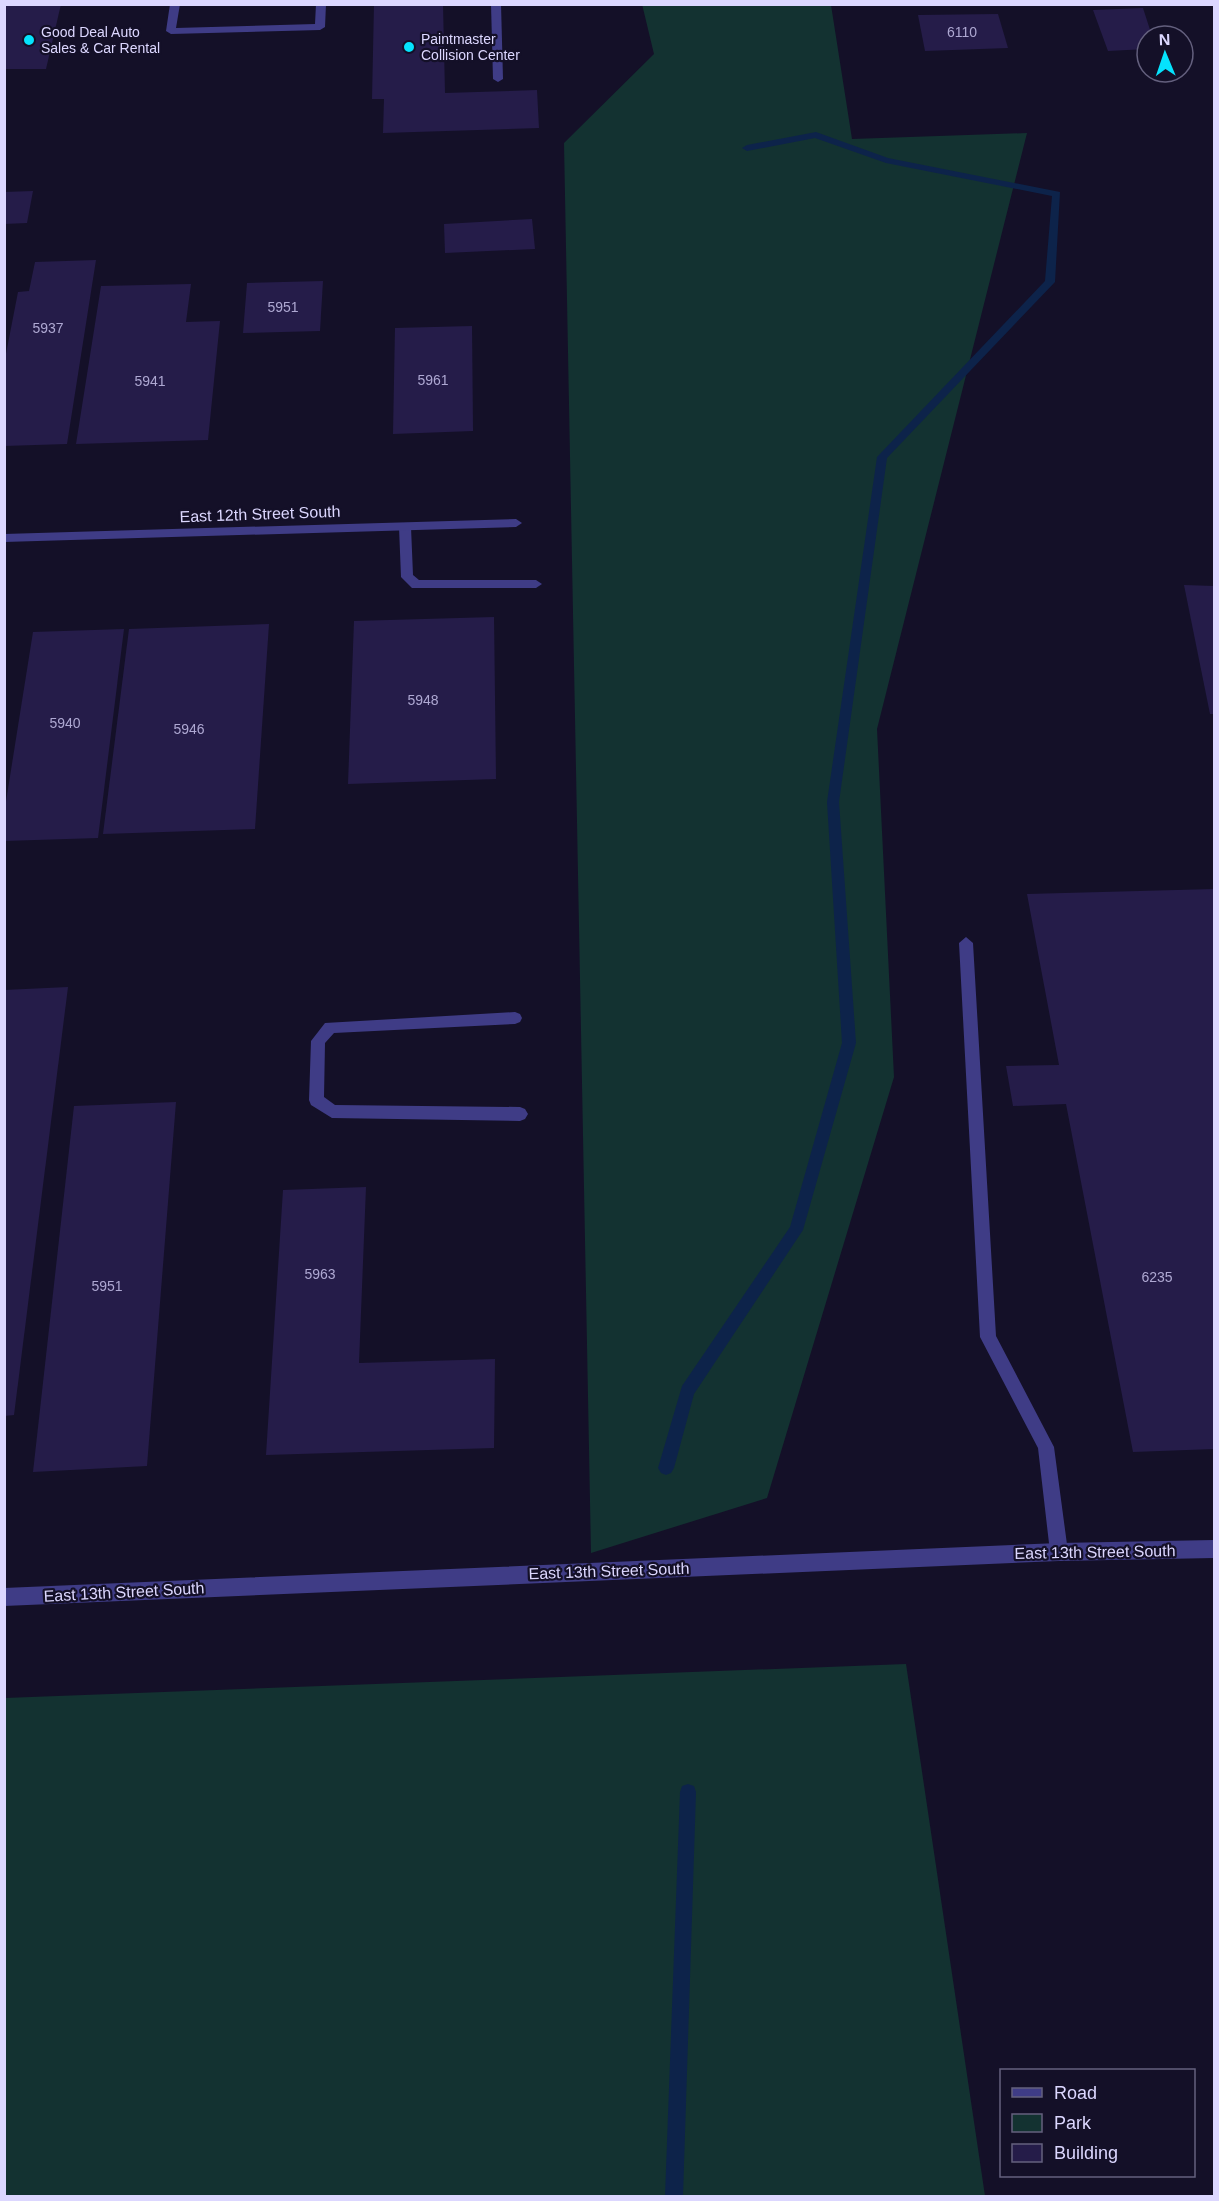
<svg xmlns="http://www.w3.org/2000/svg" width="1219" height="2201" font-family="Helvetica,sans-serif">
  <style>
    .green { fill: #133231 }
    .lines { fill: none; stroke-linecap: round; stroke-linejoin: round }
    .stream { fill: #0d234a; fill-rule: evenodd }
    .building { fill: #251c49 }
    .service { fill: #3f3c86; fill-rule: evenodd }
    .minor { fill: #3f3c86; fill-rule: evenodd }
    .poi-dot { fill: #05e3fd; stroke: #141028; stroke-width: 2 }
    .labels { text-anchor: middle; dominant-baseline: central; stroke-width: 4.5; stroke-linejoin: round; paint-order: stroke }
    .far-poi-label { font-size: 14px; fill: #dcd7ff; stroke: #141028; text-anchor: start }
    .number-label { font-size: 14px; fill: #aea8d2 }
    .street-label { font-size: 16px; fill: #dcd7ff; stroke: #141028 }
  </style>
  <rect width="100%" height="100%" fill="#141028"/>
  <!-- green -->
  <g class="green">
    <polygon points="642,4 831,5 852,139 1027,133 877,729 894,1077 767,1498 591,1553 564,143 654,54"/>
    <polygon points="906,1664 985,2196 5,2196 5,1698"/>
  </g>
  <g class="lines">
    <!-- stream -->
    <g class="stream">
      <polygon points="816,132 888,158 1060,192 1055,282 887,458 839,802 856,1043 803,1230 694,1394 674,1468 671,1473 666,1475 661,1473 658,1468 682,1386 790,1227 842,1043 827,802 877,457 1045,281 1052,196 886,163 815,138 747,151 742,148 747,145"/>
      <polygon points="688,1784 694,1786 696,1792 683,2196 665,2196 680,1792 682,1786"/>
    </g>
  </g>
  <!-- building -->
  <g class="building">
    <polygon points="6,4 61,4 46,69 4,69"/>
    <polygon points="374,4 443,4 445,93 537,90 539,128 383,133 384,99 372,99"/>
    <polygon points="1143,8 1152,36 1147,36 1147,49 1108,51 1093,10"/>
    <polygon points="998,14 1008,48 925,51 918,15"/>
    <polygon points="33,191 27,223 4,224 4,192"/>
    <polygon points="532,219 535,249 445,253 444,224"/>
    <polygon points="96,260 67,444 4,446 4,364 18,292 29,291 35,262"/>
    <polygon points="323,281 320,331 243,333 247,283"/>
    <polygon points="191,284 186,322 220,321 208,440 76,444 101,286"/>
    <polygon points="472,326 473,431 393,434 395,328"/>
    <polygon points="1184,585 1214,586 1214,714 1210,714"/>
    <polygon points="494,617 496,779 348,784 354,621"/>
    <polygon points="269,624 255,829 103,834 129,629"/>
    <polygon points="124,629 98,838 4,841 4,814 33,632"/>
    <polygon points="1214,889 1214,1449 1133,1452 1066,1104 1013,1106 1006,1066 1059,1065 1027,894"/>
    <polygon points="68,987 14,1415 4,1416 4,990"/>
    <polygon points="176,1102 147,1466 33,1472 74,1106"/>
    <polygon points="366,1187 359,1363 495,1359 494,1448 266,1455 283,1190"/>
  </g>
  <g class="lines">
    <!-- service -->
    <g class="service">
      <polygon points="170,4 180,4 176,28 315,24 316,4 326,4 325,27 320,30 171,34 166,31"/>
      <polygon points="491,4 501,4 503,79 498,82 493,79"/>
      <polygon points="405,523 411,527 413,575 419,580 536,580 542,584 536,588 412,588 401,577 399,527"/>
      <polygon points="966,937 973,943 996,1336 1054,1447 1068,1552 1065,1558 1059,1561 1053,1558 1050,1552 1038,1448 980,1337 959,943"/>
      <polygon points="515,1012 520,1014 522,1018 520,1022 515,1024 334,1033 325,1043 324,1097 335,1105 520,1107 525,1109 528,1114 525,1119 520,1121 332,1118 311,1105 309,1100 311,1041 325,1023"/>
    </g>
    <!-- minor -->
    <g class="minor">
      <polygon points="516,519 522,523 516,527 4,542 4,534"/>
      <polygon points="1214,1540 1214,1558 1059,1561 4,1606 4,1588 1059,1543"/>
    </g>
  </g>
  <!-- markers -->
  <g class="poi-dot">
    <circle cx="29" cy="40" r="6"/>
    <circle cx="409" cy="47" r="6"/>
  </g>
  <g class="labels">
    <!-- far-poi labels -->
    <g class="far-poi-label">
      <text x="41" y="32">Good Deal Auto<tspan x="41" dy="16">Sales &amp; Car Rental</tspan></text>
      <text x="421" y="39">Paintmaster<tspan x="421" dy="16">Collision Center</tspan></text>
    </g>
    <!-- number labels -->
    <g class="number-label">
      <text x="962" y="32">6110</text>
      <text x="283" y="307">5951</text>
      <text x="48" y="328">5937</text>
      <text x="433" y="380">5961</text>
      <text x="150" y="381">5941</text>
      <text x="423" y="700">5948</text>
      <text x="65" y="723">5940</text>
      <text x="189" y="729">5946</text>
      <text x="320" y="1274">5963</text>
      <text x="1157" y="1277">6235</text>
      <text x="107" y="1286">5951</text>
    </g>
    <!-- street labels -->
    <g class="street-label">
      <text transform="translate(260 514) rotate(-2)">East 12th Street South</text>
      <text transform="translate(1095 1552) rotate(-1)">East 13th Street South</text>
      <text transform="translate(609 1571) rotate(-2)">East 13th Street South</text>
      <text transform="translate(124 1592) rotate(-3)">East 13th Street South</text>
    </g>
  </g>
  <!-- border -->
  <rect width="1219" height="2201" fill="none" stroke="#dcd7ff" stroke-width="12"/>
  <!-- legend -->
  <rect x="1000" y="2069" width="195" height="108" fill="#141028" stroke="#64607e" stroke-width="1.5"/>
  <rect x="1012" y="2088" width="30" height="9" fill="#3f3c86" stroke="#64607e" stroke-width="1.5"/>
  <text x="1054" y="2099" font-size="18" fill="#dcd7ff">Road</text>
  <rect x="1012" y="2114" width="30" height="18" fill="#133231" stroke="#64607e" stroke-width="1.5"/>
  <text x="1054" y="2129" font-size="18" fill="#dcd7ff">Park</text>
  <rect x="1012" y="2144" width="30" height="18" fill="#251c49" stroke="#64607e" stroke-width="1.5"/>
  <text x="1054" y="2159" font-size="18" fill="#dcd7ff">Building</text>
  <!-- north arrow -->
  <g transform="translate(1165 54) rotate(358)"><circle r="28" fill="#141028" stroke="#64607e" stroke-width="1.5"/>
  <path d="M0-4.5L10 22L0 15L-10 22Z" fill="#05e3fd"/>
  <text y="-9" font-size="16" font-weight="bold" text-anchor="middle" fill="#dcd7ff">N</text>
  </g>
</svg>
